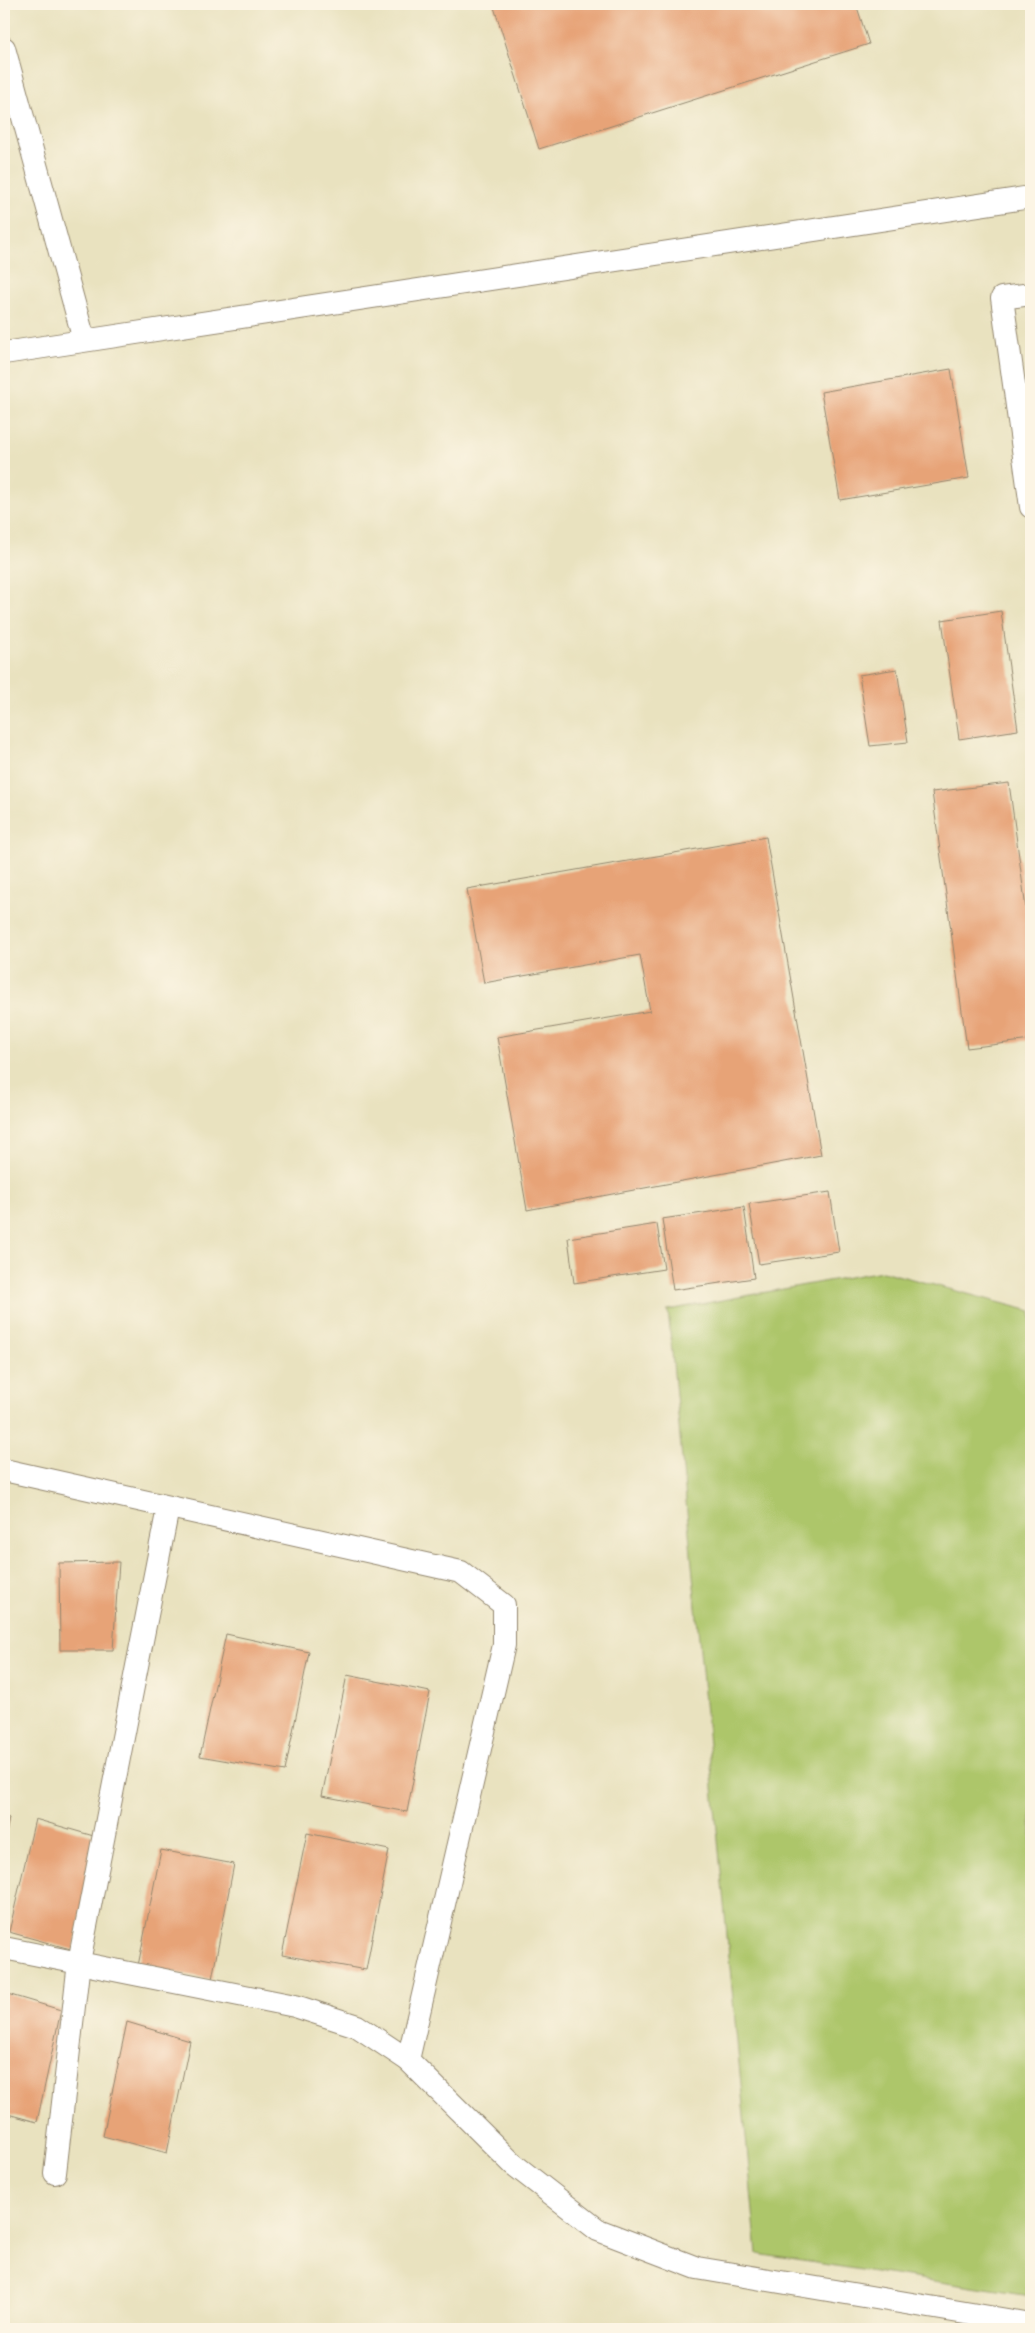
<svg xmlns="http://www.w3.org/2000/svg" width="1035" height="2333" font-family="'IM FELL English',serif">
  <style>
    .green { fill: #adc66b; stroke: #747844 }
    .building { fill: #e7a377 }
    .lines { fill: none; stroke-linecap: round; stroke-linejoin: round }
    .lane-casing { stroke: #92866e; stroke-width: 24 }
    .lane { stroke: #fff; stroke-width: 22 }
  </style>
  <rect width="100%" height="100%" fill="#fcf5e5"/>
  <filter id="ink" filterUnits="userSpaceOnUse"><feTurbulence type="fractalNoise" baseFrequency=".02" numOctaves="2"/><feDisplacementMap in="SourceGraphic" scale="10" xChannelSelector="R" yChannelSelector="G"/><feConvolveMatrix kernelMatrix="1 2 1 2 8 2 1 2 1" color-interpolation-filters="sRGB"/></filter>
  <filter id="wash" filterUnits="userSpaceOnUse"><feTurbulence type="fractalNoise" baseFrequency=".0096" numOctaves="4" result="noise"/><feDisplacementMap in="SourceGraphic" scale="20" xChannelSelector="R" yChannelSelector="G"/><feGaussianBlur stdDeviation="1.12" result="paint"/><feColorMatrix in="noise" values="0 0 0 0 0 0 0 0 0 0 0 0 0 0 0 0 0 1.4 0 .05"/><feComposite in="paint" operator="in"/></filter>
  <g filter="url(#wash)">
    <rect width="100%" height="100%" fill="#e9e2bf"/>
    <!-- green -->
    <polygon class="green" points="882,1271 1031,1311 1031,2296 757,2254 668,1310"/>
    <g id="blocks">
      <!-- building -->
      <g class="building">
        <polygon points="493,4 856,4 869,44 539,149"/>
        <polygon points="951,369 969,478 840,500 821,392"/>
        <polygon points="1001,611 1018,730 959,739 942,620"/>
        <polygon points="897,669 908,742 870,746 859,675"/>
        <polygon points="1009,783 1031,946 1031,1040 967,1048 932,792"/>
        <polygon points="766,837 821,1155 527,1210 497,1037 650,1011 640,955 484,983 467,889"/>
        <polygon points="830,1192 839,1252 759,1264 749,1204"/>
        <polygon points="744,1207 754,1278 673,1290 662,1219"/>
        <polygon points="657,1224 664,1269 574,1283 568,1238"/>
        <polygon points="119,1562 113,1650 60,1650 59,1563"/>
        <polygon points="226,1634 309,1652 285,1771 200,1756"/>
        <polygon points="347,1675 430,1692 407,1812 322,1796"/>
        <polygon points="4,1816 9,1818 5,1839 4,1839"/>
        <polygon points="35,1819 97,1837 74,1950 9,1932"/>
        <polygon points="307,1833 389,1850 366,1970 282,1955"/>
        <polygon points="161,1850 234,1864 212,1979 138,1966"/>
        <polygon points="4,1993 61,2010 37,2122 4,2113"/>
        <polygon points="127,2022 190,2041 167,2153 103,2136"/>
        <polygon points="4,2262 8,2279 4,2280"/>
      </g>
    </g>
  </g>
  <g filter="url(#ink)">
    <use href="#blocks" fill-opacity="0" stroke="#92866e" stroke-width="1"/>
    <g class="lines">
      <defs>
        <g id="lane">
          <polyline points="4,48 84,340"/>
          <polyline points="1031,294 1002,298 1031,507"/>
          <polyline points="4,353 1031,197"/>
          <polyline points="4,1470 461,1572 504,1605 504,1645 408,2060"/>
          <polyline points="4,1948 295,2006 357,2026 408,2060 513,2164 598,2230 697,2268 1031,2324"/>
          <polyline points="55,2173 79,1962 168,1508"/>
        </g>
      </defs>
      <!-- lane casing -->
      <use href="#lane" class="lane-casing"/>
      <!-- lane -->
      <use href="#lane" class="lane"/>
    </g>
  </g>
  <!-- margin -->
  <rect width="1035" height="2333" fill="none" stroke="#fcf5e5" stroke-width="20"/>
</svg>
